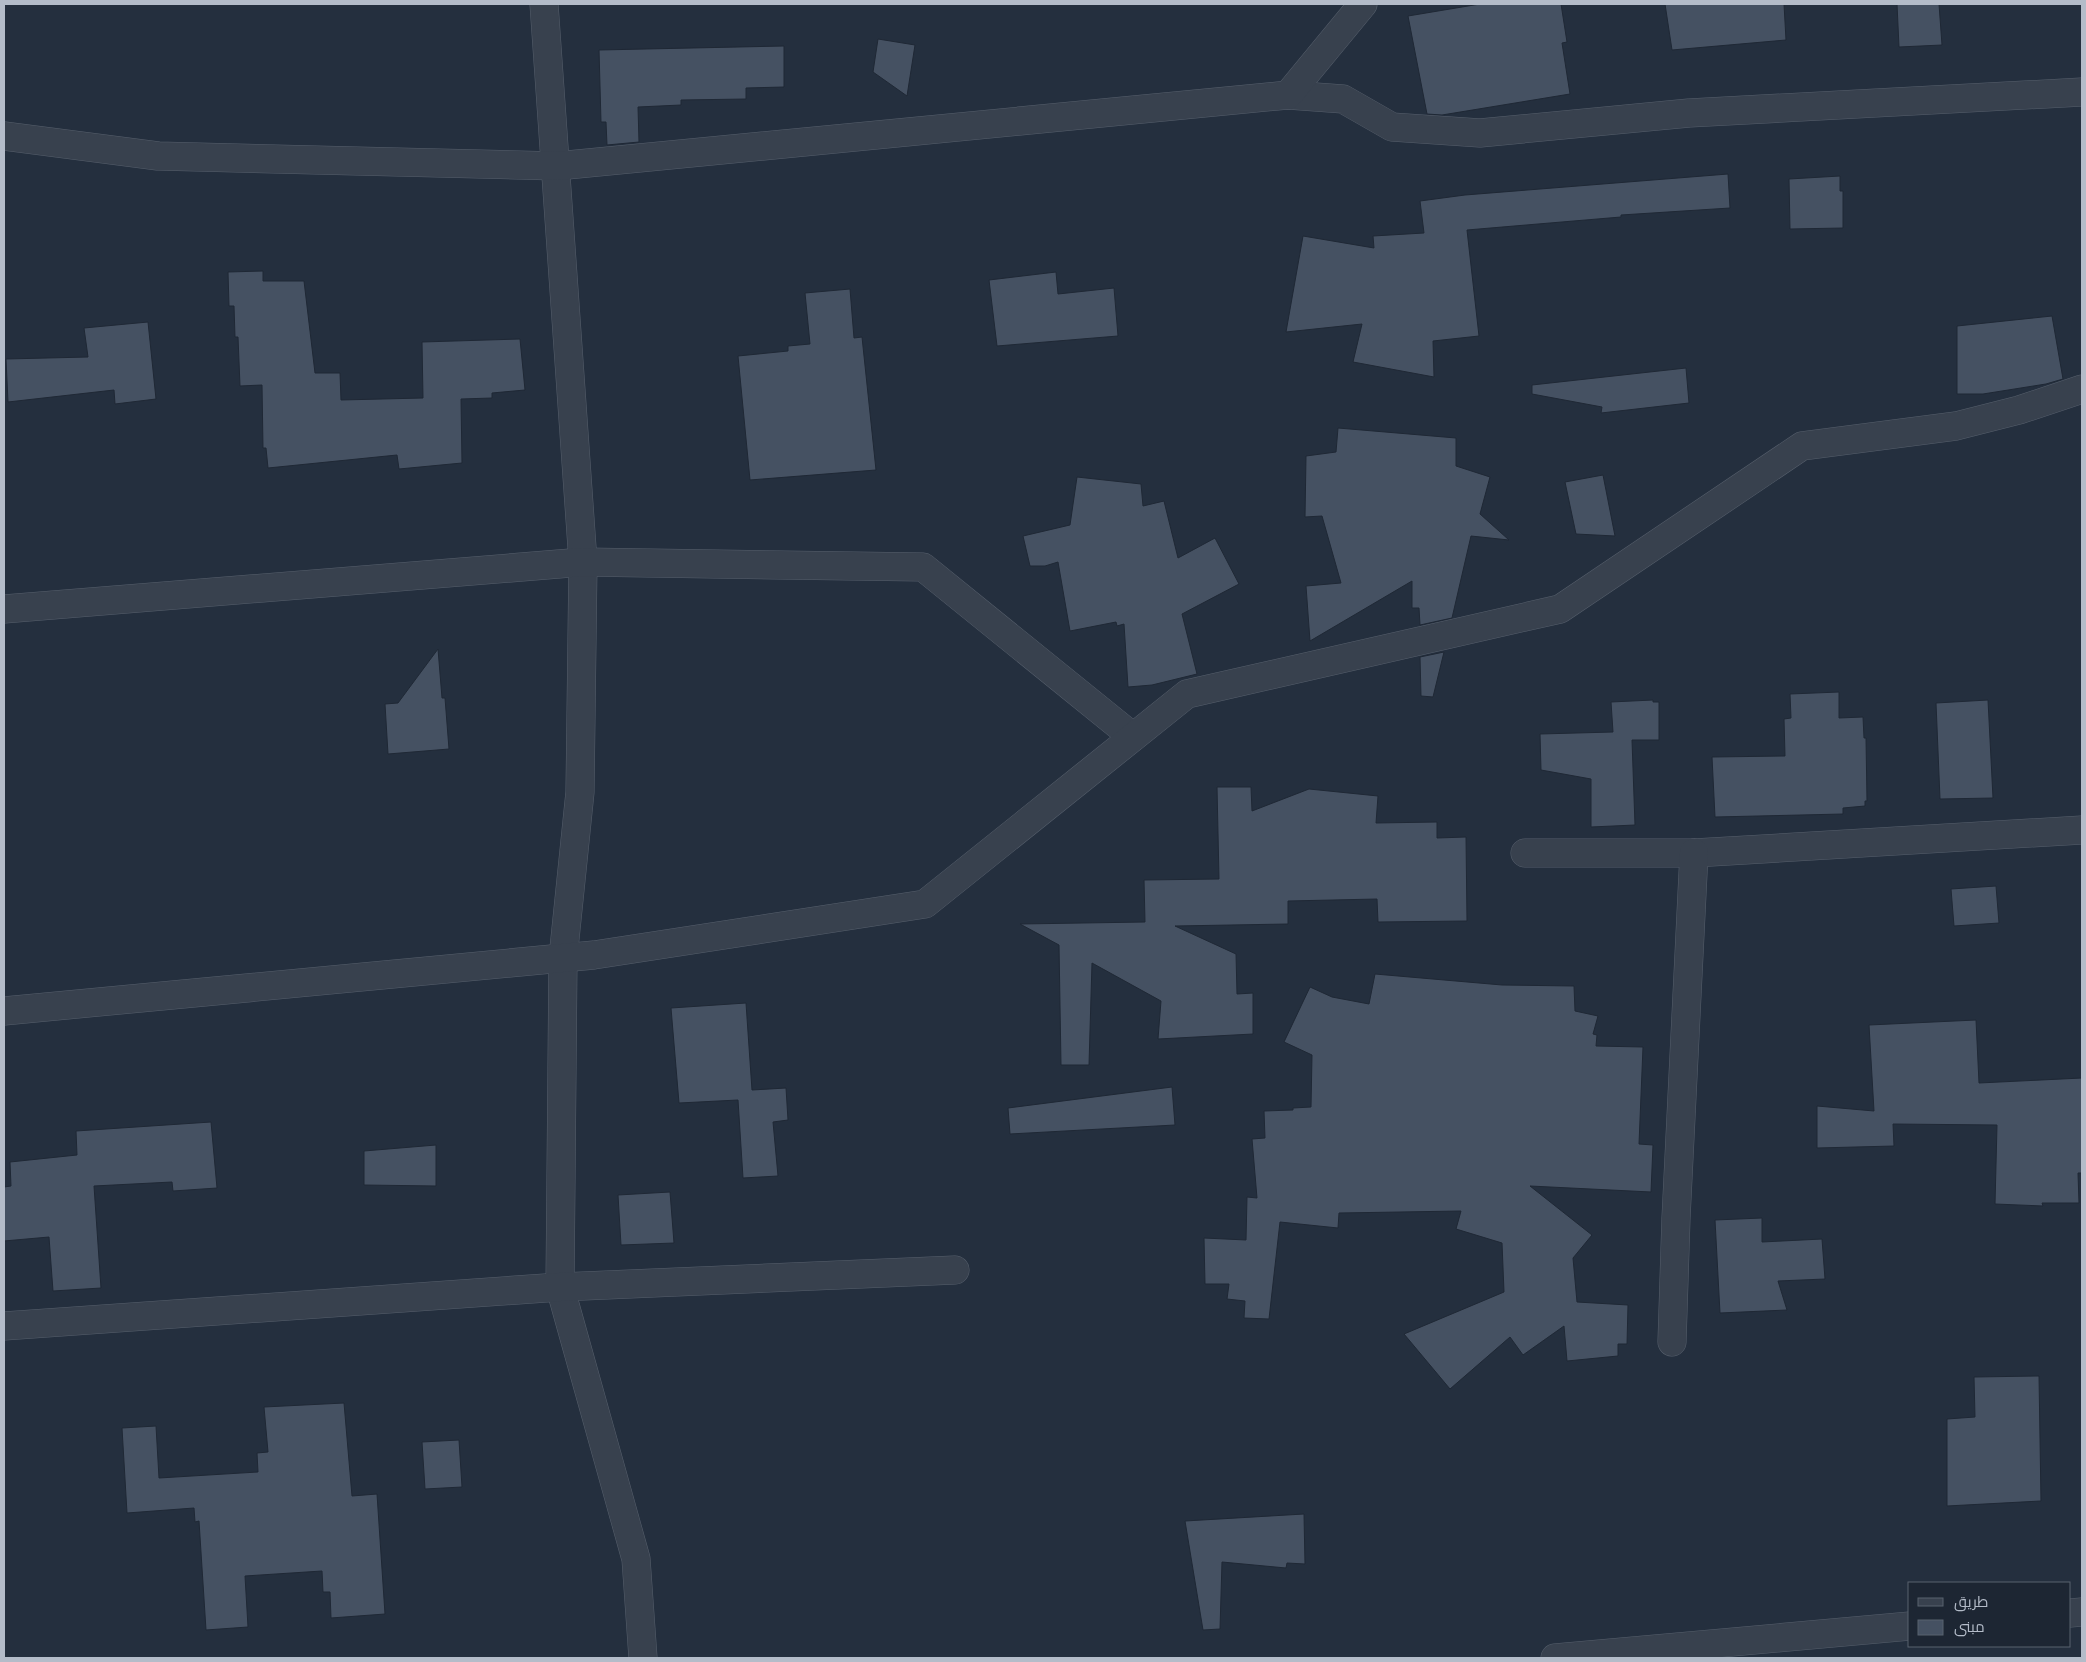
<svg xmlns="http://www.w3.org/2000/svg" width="2086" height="1662" font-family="'Fira Sans Condensed',Cairo,sans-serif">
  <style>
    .building { fill: #455162; stroke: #1f2835 }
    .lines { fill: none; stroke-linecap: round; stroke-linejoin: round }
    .minor-casing { stroke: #565f6c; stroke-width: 29 }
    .minor { stroke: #38414e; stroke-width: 28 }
  </style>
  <rect width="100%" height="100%" fill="#242f3e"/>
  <!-- building -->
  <g class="building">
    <polygon points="1480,4 1561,4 1567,42 1562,43 1570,94 1442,115 1427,114 1408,16"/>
    <polygon points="1665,4 1784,4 1786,40 1672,50"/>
    <polygon points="1897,4 1939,4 1942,45 1899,47"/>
    <polygon points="878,39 915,45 907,96 873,72"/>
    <polygon points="784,46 784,87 746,88 746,99 681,100 681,105 638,107 639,142 607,145 606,122 601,122 599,50"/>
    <polygon points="1728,174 1730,208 1621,215 1621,217 1467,230 1479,336 1433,341 1434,377 1353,362 1362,324 1286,332 1303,236 1374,248 1373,236 1424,233 1420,201 1465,195"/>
    <polygon points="1840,176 1840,191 1843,191 1843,228 1790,229 1789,179"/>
    <polygon points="263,271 263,281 304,281 315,373 340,373 341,400 423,398 422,342 520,339 525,390 492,393 492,398 461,399 462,463 399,469 397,455 268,468 266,448 263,448 262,385 240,386 238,337 235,337 234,306 229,306 228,272"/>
    <polygon points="1056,272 1058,294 1114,288 1118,336 997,346 989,280"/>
    <polygon points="850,289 854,338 862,337 876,470 750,480 738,356 788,351 788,346 810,344 805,293"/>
    <polygon points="2052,316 2063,379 2046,384 1983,394 1957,394 1957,326"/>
    <polygon points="148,322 156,399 115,404 114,390 8,402 6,359 88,357 84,328"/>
    <polygon points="1686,368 1689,403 1601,413 1602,407 1532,394 1532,385"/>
    <polygon points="1338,428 1456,438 1456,466 1490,477 1480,514 1509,540 1471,536 1452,618 1420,625 1419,608 1412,608 1412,581 1310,641 1306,586 1341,583 1322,516 1305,517 1306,456 1336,452"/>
    <polygon points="1603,475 1615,536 1576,534 1565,482"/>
    <polygon points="1077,477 1141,484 1143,506 1164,501 1178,558 1215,538 1239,584 1182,614 1197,674 1152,685 1128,687 1124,624 1117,626 1116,622 1070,631 1058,562 1045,566 1030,566 1023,536 1070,525"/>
    <polygon points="438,649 442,698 445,698 449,749 388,754 385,704 398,703"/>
    <polygon points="1444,652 1433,697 1421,696 1420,657"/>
    <polygon points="1839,692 1839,718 1863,717 1864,738 1866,738 1867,801 1865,801 1865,806 1843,808 1843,814 1715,817 1712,757 1785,756 1784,719 1791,718 1790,694"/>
    <polygon points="1653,700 1653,702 1659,702 1659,740 1632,740 1635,825 1591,827 1591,779 1541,770 1540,734 1613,732 1611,702"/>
    <polygon points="1988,700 1993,798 1940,799 1936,703"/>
    <polygon points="1217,787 1251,787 1252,811 1309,789 1378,796 1376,823 1437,822 1437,838 1466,837 1467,921 1378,922 1377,899 1288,901 1288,924 1175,926 1236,954 1237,994 1253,993 1253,1034 1158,1039 1161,1001 1092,963 1089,1065 1061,1065 1059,945 1020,924 1145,922 1144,880 1219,879"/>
    <polygon points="1996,886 1999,923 1954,926 1951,889"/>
    <polygon points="1375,974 1502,985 1574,986 1575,1011 1598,1016 1593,1034 1597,1035 1596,1046 1643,1047 1639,1144 1653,1145 1651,1192 1530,1186 1592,1235 1573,1258 1577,1302 1628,1305 1627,1344 1618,1344 1618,1356 1567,1361 1564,1326 1523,1355 1510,1337 1450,1389 1404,1334 1504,1292 1502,1243 1456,1229 1461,1211 1339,1213 1338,1228 1280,1222 1269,1319 1244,1318 1245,1301 1227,1299 1229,1284 1205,1284 1204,1238 1246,1240 1247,1197 1257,1198 1252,1139 1265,1138 1264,1111 1293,1110 1293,1108 1311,1107 1312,1055 1284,1042 1310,987 1332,997 1369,1004"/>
    <polygon points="746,1003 752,1090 786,1088 788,1120 773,1122 778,1176 743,1178 738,1100 679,1103 671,1008"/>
    <polygon points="1976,1020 1979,1083 2082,1078 2082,1173 2078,1173 2079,1203 2042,1203 2043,1206 1995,1204 1997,1125 1893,1124 1894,1146 1817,1148 1817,1106 1874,1111 1869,1025"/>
    <polygon points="1172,1087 1175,1125 1010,1134 1008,1108"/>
    <polygon points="211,1122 217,1188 173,1191 172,1182 94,1186 101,1288 53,1291 49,1237 4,1241 4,1187 11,1186 10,1162 77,1155 76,1131"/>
    <polygon points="436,1145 436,1186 364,1185 364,1151"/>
    <polygon points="670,1192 674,1243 621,1245 618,1195"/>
    <polygon points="1762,1218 1762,1242 1822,1239 1825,1279 1778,1281 1787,1310 1720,1313 1715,1220"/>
    <polygon points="2039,1376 2041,1501 1947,1506 1947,1419 1975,1417 1974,1377"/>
    <polygon points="344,1403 352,1496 377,1494 385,1614 331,1618 330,1592 323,1592 322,1571 245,1576 248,1627 206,1630 199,1521 195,1522 194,1508 127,1513 122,1428 156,1426 159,1478 258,1472 257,1453 268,1452 264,1407"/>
    <polygon points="459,1440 462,1487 425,1489 422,1442"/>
    <polygon points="1304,1514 1305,1564 1287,1563 1286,1568 1222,1562 1220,1629 1203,1630 1185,1521"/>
  </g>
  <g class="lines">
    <defs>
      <g id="minor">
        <polyline points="544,4 583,562 580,792 563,958 560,1287 636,1559 643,1658"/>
        <polyline points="1288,95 1343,99 1392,127 1480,133 1689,113 2082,92"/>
        <polyline points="4,136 158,156 557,166 1288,95 1363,4"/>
        <polyline points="4,609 583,562 923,567 1133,737"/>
        <polyline points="1525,853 1694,853 2082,830"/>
        <polyline points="4,1011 594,955 925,904 1187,694 1560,609 1802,446 1956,426 2019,410 2082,389"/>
        <polyline points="4,1326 560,1287 955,1270"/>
        <polyline points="1672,1342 1676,1218 1694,853"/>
        <polyline points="2070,1613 2082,1612"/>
        <polyline points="1555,1658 1910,1626"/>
      </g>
    </defs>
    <!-- minor casing -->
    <use href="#minor" class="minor-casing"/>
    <!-- minor -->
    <use href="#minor" class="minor"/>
  </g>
  <!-- border -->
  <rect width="2086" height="1662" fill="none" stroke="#b4bcc9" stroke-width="10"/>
  <!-- legend -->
  <rect x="1908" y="1582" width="162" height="65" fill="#1d2633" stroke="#59626f"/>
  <rect x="1918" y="1598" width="25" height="8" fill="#38414e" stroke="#59626f"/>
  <text x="1954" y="1607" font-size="15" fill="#b4bcc9">طريق</text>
  <rect x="1918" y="1620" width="25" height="15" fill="#455162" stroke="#59626f"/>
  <text x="1954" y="1632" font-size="15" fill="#b4bcc9">مبنى</text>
</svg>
